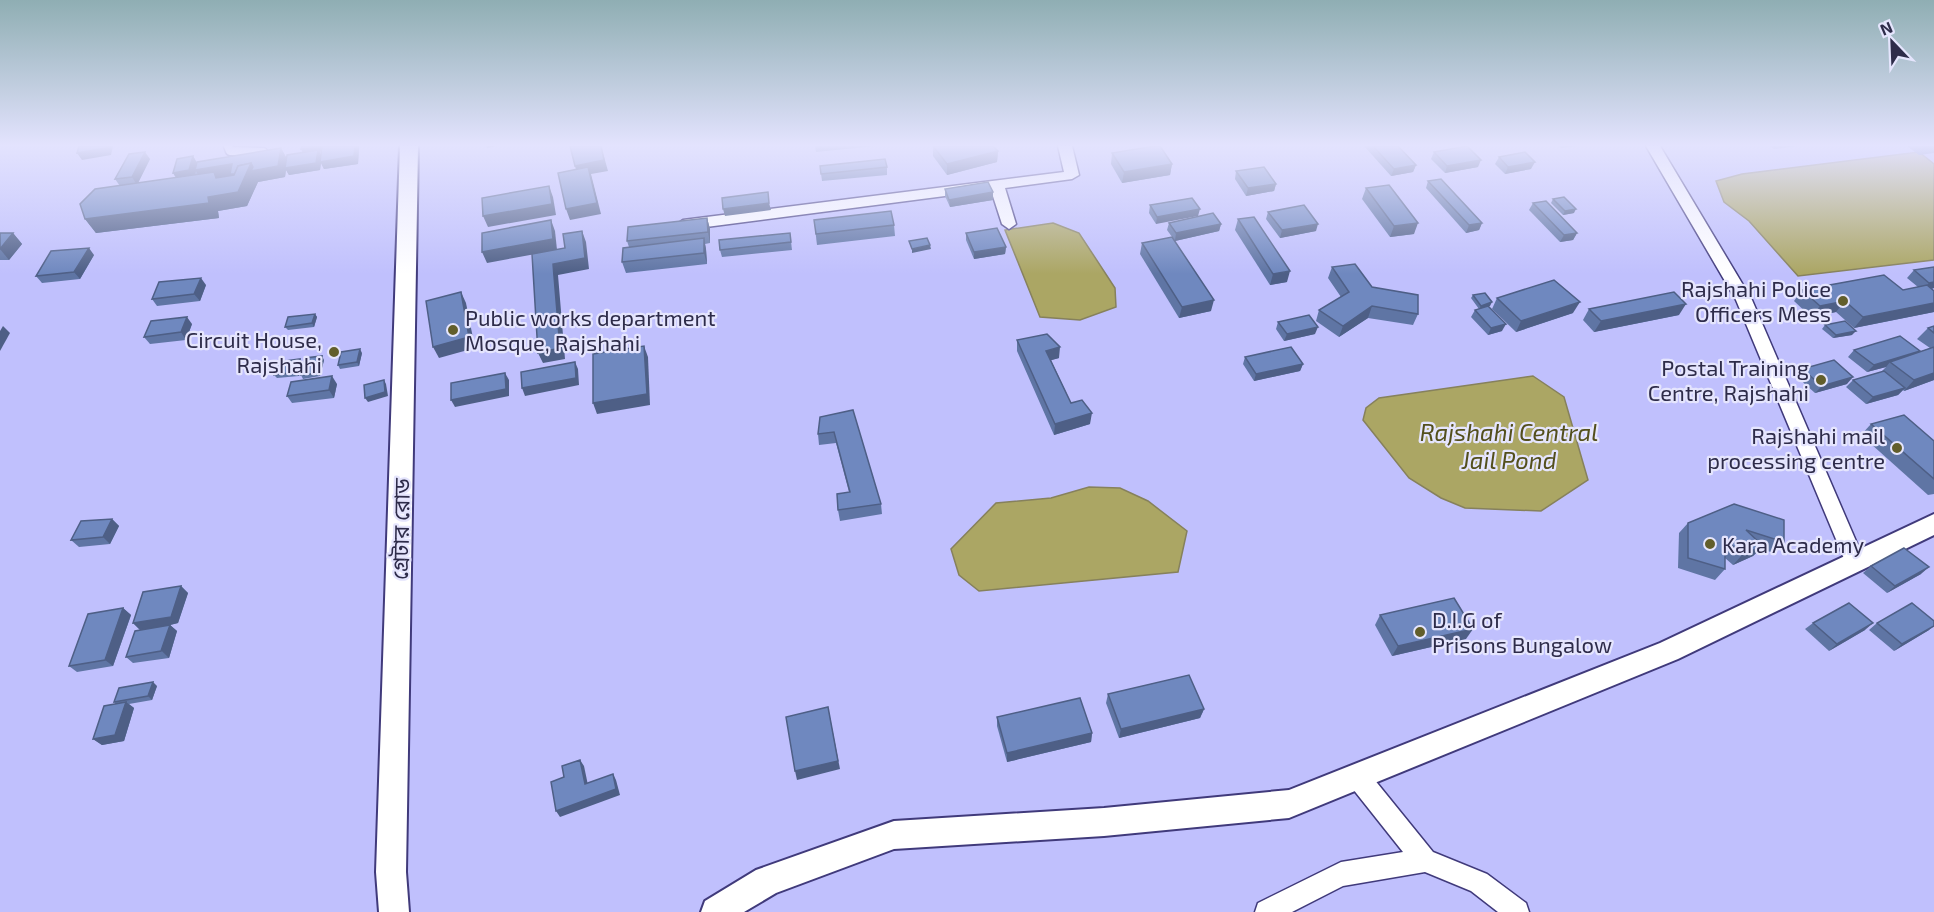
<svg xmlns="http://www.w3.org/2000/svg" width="1934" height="912" font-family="'Exo 2','Noto Sans Bengali',sans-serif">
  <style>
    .water { fill: #aba664; stroke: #86815c; stroke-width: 1.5 }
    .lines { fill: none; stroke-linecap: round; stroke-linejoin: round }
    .service-casing { stroke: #403a7b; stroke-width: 11 }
    .minor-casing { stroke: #403a7b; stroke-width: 3 }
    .tertiary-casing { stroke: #403a7b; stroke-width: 4 }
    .service { stroke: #fff; stroke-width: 8 }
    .minor { fill: #fff; fill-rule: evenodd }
    .tertiary { fill: #fff; fill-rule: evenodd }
    .wall { fill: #5f75a4 }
    .shaded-wall { fill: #4e5f86 }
    .building { fill: #6f88bf; stroke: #4e5f86; stroke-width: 1.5 }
    .poi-dot { fill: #625e2b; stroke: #e5e5fd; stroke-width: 2 }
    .labels { text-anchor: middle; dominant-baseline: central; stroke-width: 4.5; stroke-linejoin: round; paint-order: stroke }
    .poi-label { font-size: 22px; fill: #2e2c4a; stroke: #e5e5fd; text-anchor: end }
    .street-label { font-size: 22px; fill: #2e2c4a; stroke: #e5e5fd }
    .water-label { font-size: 24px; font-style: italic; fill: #534f1c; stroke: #e5e5fd }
  </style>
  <rect width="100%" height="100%" fill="#c0c0fd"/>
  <!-- water -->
  <g class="water">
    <polygon points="1919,152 1934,164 1934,260 1798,276 1749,221 1724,202 1716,181 1742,174"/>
    <polygon points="1053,223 1079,233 1115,288 1116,307 1080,320 1040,317 1005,230"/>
    <polygon points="1533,376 1564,397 1588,480 1541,511 1465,508 1441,498 1409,478 1363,420 1366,408 1379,398"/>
    <polygon points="1089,487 1120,488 1148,501 1187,531 1178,572 979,591 959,575 951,549 996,503 1051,498"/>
  </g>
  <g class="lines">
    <defs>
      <polyline id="service" points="228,146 230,151 263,152"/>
      <g id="minor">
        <polygon points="1058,146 1072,146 1079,175 1072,179 1005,188 1016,224 1009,229 1002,224 991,190 683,230 676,225 683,220 1064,172"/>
        <polygon points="1646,146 1660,146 1752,300 1865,562 1862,568 1855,570 1848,568 1736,300"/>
        <polygon points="1357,765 1365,768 1433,852 1487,874 1526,903 1529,912 1498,912 1471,891 1425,872 1343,886 1292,912 1255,912 1258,903 1341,862 1403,852 1349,784 1346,776 1349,768"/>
      </g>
      <g id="tertiary">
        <polygon points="400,146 418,146 406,872 409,912 379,912 376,872"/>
        <polygon points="1934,514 1934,535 1678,659 1289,818 1104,836 894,849 776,893 744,912 701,912 705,901 756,870 894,821 1104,808 1289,790 1660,643"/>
      </g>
    </defs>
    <!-- service casing -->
    <use href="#service" class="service-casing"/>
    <!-- minor casing -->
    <use href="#minor" class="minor-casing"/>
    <!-- tertiary casing -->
    <use href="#tertiary" class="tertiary-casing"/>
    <!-- service -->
    <use href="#service" class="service"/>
    <!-- minor -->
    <use href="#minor" class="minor"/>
    <!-- tertiary -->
    <use href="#tertiary" class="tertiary"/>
  </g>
  <!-- wall -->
  <g class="wall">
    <polygon points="815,146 876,146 816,152"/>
    <polygon points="933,146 993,146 998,151 997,162 947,175 933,156"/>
    <polygon points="1364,146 1398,146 1416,165 1413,172 1391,176"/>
    <polygon points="1559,146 1579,146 1561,148"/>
    <polygon points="1770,146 1800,146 1774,149"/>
    <polygon points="1907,146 1934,146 1934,153 1919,155"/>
    <polygon points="281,148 286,157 303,152 301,149 321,154 321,156 359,148 358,164 324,169 321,163 320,170 289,175 286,170 285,177 258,182 247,206 218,211 219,218 96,233 85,219 120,186 115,179 150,159 138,183 176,178 173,173 193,156 197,163"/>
    <polygon points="1434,152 1478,167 1445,173 1431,159"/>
    <polygon points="1112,153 1172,164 1170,175 1122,183 1111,164"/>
    <polygon points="1499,157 1531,169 1505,174 1495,164"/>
    <polygon points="820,166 887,167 887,175 822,181"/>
    <polygon points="1236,171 1276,184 1274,191 1246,196 1235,179"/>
    <polygon points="1428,181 1482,223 1479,230 1466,233 1426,188"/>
    <polygon points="1366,188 1414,234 1390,237 1362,199"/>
    <polygon points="945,189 993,192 993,200 950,207 945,196"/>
    <polygon points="1192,198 1156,224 1149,213 1150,205"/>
    <polygon points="1553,199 1574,213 1563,215 1551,203"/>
    <polygon points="1533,203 1577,233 1573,240 1560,242 1529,210"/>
    <polygon points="1268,212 1316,231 1280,238 1266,219"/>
    <polygon points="707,218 710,229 710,243 705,244 706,249 707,264 626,273 622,262 629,247 627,241"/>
    <polygon points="1238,219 1287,282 1270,285 1235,230"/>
    <polygon points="814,220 894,225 895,236 817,245"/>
    <polygon points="1169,223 1221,224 1219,231 1175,241 1167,230"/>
    <polygon points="0,233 13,233 22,244 9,260 0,260"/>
    <polygon points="790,233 792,250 722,257 720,250"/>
    <polygon points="966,233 1006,247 1005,254 974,259 966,240"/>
    <polygon points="1142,243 1211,311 1179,318 1140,254"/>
    <polygon points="94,255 80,279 42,283 36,276"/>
    <polygon points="1332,267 1372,287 1418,314 1413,325 1368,318 1339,337 1316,321 1319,310 1341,297 1328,278"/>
    <polygon points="1934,267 1934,288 1932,289 1934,291 1934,312 1854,328 1836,312 1811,317 1794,301 1802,290 1903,290 1918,287 1907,278 1914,270"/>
    <polygon points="206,285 200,301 157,306 152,299"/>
    <polygon points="1473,295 1490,306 1488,306 1502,331 1488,335 1471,317 1475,310 1479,309 1471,298"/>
    <polygon points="1497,298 1573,313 1516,332 1492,309"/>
    <polygon points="1589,309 1679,315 1594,332 1583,320"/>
    <polygon points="315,314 317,317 314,327 288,330 285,327"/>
    <polygon points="1278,322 1315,334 1284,341 1276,329"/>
    <polygon points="192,324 186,340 150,344 144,337"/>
    <polygon points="1825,325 1852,335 1833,338 1822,329"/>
    <polygon points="1934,326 1934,380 1904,391 1903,390 1898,395 1866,404 1846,387 1853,380 1881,372 1886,367 1867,372 1848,357 1854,350 1919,352 1930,348 1917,339 1928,328"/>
    <polygon points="1017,340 1059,358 1051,360 1071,403 1090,424 1054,435 1017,351"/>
    <polygon points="362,353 359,366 340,369 338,365"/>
    <polygon points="1245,357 1303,364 1300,371 1254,381 1243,364"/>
    <polygon points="300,359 303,363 299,376 277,378 274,375"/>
    <polygon points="324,360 320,376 303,379 301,375"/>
    <polygon points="1802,369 1847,384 1815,393 1796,376"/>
    <polygon points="337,384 334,398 292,403 287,396"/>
    <polygon points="853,410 881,504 882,514 840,521 838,510 849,492 836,443 819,445 818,434"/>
    <polygon points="1871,424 1934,441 1934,494 1928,495 1861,435"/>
    <polygon points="1734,504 1784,542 1774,553 1761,549 1753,556 1733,565 1725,558 1725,569 1715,580 1678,568 1679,533 1688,523"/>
    <polygon points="112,519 119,526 110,544 79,547 71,540"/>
    <polygon points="1871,566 1921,574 1887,593 1863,573"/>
    <polygon points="181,586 188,593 178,623 170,625 177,631 169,658 133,663 126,657 140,630 133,623"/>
    <polygon points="123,608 131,615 113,666 77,672 69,666"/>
    <polygon points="1380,615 1466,639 1392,656 1375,625"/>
    <polygon points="1813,623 1865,630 1829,651 1805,629"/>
    <polygon points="1877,623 1929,630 1894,651 1869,630"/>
    <polygon points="157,686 152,700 129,704 134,708 124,741 102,745 93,739 116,704 114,702"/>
    <polygon points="1108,694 1204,709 1200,718 1119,738 1106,703"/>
    <polygon points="997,717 1092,733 1091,742 1007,762 997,726"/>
  </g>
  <!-- shaded-wall -->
  <g class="shaded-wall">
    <polygon points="106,146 113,146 111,155 82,160 77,153"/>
    <polygon points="317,146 322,146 320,154 322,157 355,146 359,146 359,148 358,164 324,169 321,163 320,170 289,175 286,170 285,177 258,182 247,206 218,211 219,218 96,233 85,219 202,181 196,171 194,177 178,180 173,173 193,156 197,163 232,164 251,163 281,148 287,159 305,157 301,149"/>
    <polygon points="486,146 498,146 487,148"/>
    <polygon points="601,146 608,171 591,174 601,214 570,220 566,209 578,177 575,166"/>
    <polygon points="998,151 997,162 947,175 947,164"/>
    <polygon points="145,152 150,159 137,185 132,177"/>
    <polygon points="1481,160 1478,167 1445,173 1447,166"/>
    <polygon points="1535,162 1531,169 1505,174 1508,167"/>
    <polygon points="1172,164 1170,175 1122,183 1124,172"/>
    <polygon points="1416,165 1413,172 1391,176 1394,169"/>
    <polygon points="1276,184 1274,191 1246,196 1248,188"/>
    <polygon points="549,186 553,197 556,215 488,227 483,216"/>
    <polygon points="993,192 993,200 950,207 949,200"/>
    <polygon points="769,203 771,210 725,216 723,209"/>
    <polygon points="1200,209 1198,216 1156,224 1157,217"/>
    <polygon points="1576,209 1574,213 1563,215 1565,211"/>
    <polygon points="707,218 710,229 710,243 708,232"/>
    <polygon points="551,220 555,231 557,250 487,263 482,252"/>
    <polygon points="1418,223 1414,234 1390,237 1394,226"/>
    <polygon points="1482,223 1479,230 1466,233 1469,225"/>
    <polygon points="1221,224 1219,231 1175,241 1176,233"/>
    <polygon points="1318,224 1316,231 1280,238 1282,230"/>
    <polygon points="582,231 586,242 589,269 558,275 565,359 543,363 538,353 553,264"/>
    <polygon points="13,233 22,244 9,260 0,249"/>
    <polygon points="1577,233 1573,240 1560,242 1564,235"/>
    <polygon points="704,238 706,249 707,264 704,253"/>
    <polygon points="930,245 931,249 912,253 912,249"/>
    <polygon points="1006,247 1005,254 974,259 974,252"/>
    <polygon points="89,248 94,255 80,279 74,272"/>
    <polygon points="1290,271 1287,282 1270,285 1273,274"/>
    <polygon points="201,278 206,285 200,301 194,294"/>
    <polygon points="1934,282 1934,288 1922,290 1929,283"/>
    <polygon points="461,292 466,303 475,348 439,358 433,347"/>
    <polygon points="1214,300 1211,311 1179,318 1182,307"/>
    <polygon points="1845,301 1836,312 1811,317 1820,306"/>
    <polygon points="1492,302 1490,306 1479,310 1481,306"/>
    <polygon points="1580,302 1573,313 1516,332 1521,321"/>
    <polygon points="1934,303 1934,312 1854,328 1863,317"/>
    <polygon points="1686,304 1679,315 1594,332 1601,321"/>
    <polygon points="1372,306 1368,318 1339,337 1343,326"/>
    <polygon points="315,314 317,317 314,327 312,323"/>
    <polygon points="187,317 192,324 186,340 181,332"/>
    <polygon points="1506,324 1502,331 1488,335 1491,328"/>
    <polygon points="3,326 10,333 0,351 0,331"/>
    <polygon points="1318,327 1315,334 1284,341 1287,334"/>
    <polygon points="1856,331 1852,335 1833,338 1836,335"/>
    <polygon points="644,346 648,357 650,405 597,414 593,403"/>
    <polygon points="1060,347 1059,358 1045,362 1046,351"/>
    <polygon points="360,349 362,353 359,366 357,362"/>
    <polygon points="1920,351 1913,358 1890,362 1886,367 1867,372 1874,365"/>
    <polygon points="322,356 324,360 320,376 317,373"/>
    <polygon points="300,359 303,363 299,376 296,372"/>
    <polygon points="575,362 578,369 579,385 525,396 522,388"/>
    <polygon points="1303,364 1300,371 1254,381 1256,374"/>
    <polygon points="505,373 509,380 509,396 455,407 451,400"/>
    <polygon points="1934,373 1934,380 1904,391 1914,380"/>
    <polygon points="332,376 337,384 334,398 329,390"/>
    <polygon points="1853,377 1847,384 1815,393 1822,386"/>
    <polygon points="384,380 386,384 388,396 368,402 365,398"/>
    <polygon points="1905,388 1898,395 1866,404 1873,397"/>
    <polygon points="1092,413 1090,424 1054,435 1055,424"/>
    <polygon points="112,519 119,526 110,544 103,537"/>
    <polygon points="1763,546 1753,556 1733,565 1742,555"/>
    <polygon points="1929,567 1921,574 1887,593 1895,586"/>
    <polygon points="181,586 188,593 178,623 170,625 177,631 169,658 133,623"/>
    <polygon points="123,608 131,615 113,666 105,660"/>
    <polygon points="1873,623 1865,630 1829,651 1837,644"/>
    <polygon points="1934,626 1929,630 1894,651 1902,644"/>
    <polygon points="1473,629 1466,639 1392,656 1398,646"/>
    <polygon points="153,682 157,686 152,700 148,696"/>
    <polygon points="126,702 134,708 124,741 102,745 93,739"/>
    <polygon points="828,707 840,769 797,780 795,771"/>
    <polygon points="1204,709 1200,718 1119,738 1121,729"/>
    <polygon points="1092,733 1091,742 1007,762 1007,753"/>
    <polygon points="580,760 584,766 589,790 585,784"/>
    <polygon points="613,774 616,780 620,795 560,817 556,811"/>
  </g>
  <!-- building -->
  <g class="building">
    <polygon points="79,146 106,146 106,148 77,153"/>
    <polygon points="302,146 317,146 317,147 301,149"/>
    <polygon points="322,146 355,146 354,156 320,162"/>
    <polygon points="570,146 601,146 604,160 575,166"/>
    <polygon points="933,146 993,146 998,151 947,164"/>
    <polygon points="1155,146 1160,146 1172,164 1124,172 1112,153"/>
    <polygon points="1373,146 1398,146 1416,165 1394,169"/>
    <polygon points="1467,146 1481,160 1447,166 1434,152"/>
    <polygon points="1922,146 1934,146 1924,148"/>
    <polygon points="281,148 278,166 251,171 253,167 251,163 238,166 235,174 230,174 232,164 195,170 197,162"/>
    <polygon points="318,150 316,163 285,168 287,155"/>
    <polygon points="145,152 132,177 115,179 129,154"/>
    <polygon points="1525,152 1535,162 1508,167 1499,157"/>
    <polygon points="193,156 189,170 173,173 177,159"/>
    <polygon points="885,159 887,167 821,174 820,166"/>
    <polygon points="251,163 238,192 208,197 209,203 85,219 80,204 95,189 214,172 216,178 234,175 238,166"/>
    <polygon points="588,167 597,203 566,209 558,173"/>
    <polygon points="1264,167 1276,184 1248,188 1236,171"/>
    <polygon points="1441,179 1482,223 1469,225 1428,181"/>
    <polygon points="988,182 993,192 949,200 945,189"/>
    <polygon points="1389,185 1418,223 1394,226 1366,188"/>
    <polygon points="549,186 552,204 483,216 482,198"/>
    <polygon points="768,192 769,203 723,209 722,198"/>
    <polygon points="1564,197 1576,209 1565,211 1553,199"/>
    <polygon points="1192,198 1200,209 1157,217 1150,205"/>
    <polygon points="1546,201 1577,233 1564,235 1533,203"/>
    <polygon points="1304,205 1318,224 1282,230 1268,212"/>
    <polygon points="891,211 894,225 816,234 814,220"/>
    <polygon points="1213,213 1221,224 1176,233 1169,223"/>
    <polygon points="1254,217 1290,271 1273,274 1238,219"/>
    <polygon points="707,218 708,232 627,241 628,227"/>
    <polygon points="551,220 553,239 482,252 482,233"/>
    <polygon points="997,228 1006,247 974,252 966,233"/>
    <polygon points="582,231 585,258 553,264 560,348 538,353 532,254 565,248 563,234"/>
    <polygon points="0,233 13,233 0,249"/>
    <polygon points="790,233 791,242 720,250 719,240"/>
    <polygon points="1172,237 1214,300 1182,307 1142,243"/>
    <polygon points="704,238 704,253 622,262 623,248"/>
    <polygon points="927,238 930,245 912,249 909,241"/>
    <polygon points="89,248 74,272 36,276 51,251"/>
    <polygon points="1355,264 1372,287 1418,295 1418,314 1372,306 1343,326 1319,310 1349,292 1332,267"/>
    <polygon points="1934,267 1934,282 1929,283 1914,270"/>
    <polygon points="1884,275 1903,290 1927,285 1934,291 1934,303 1863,317 1845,301 1820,306 1802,290"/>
    <polygon points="201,278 194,294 152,299 159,282"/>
    <polygon points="1554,280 1580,302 1521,321 1497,298"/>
    <polygon points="461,292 469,337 433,347 426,301"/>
    <polygon points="1674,292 1686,304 1601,321 1589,309"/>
    <polygon points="1485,293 1492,302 1481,306 1473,295"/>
    <polygon points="1488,306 1506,324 1491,328 1475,310"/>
    <polygon points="315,314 312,323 285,327 288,317"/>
    <polygon points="1309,315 1318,327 1287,334 1278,322"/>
    <polygon points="187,317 181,332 144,337 151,321"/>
    <polygon points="1845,321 1856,331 1836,335 1825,325"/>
    <polygon points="1934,326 1934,333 1928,328"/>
    <polygon points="1047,334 1060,347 1046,351 1071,403 1082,400 1092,413 1055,424 1017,340"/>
    <polygon points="1900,336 1920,351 1874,365 1854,350"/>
    <polygon points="644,346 647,394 593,403 593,354"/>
    <polygon points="1291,347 1303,364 1256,374 1245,357"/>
    <polygon points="1934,347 1934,373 1914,380 1890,362"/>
    <polygon points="360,349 357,362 338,365 341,352"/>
    <polygon points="322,356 317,373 301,375 305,358"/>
    <polygon points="300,359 296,372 274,375 278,362"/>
    <polygon points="1834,360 1853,377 1822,386 1802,369"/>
    <polygon points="575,362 576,378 522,388 521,372"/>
    <polygon points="1884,371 1905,388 1873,397 1853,380"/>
    <polygon points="505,373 506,389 451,400 451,383"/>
    <polygon points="332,376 329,390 287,396 291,382"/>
    <polygon points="384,380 385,392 365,398 364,385"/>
    <polygon points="853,410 881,504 838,510 837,494 850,492 834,432 818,434 820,417"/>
    <polygon points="1904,415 1934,441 1934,479 1871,424"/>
    <polygon points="1734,504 1784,520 1784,542 1746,530 1763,546 1742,555 1725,538 1725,569 1688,558 1688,523"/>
    <polygon points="112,519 103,537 71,540 81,521"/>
    <polygon points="1904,548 1929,567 1895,586 1871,566"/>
    <polygon points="181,586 171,617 133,623 143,592"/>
    <polygon points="1454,598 1473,629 1398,646 1380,615"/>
    <polygon points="1849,603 1873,623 1837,644 1813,623"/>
    <polygon points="1912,603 1934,621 1934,626 1902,644 1877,623"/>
    <polygon points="123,608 105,660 69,666 88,614"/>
    <polygon points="170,625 161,651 126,657 135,631"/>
    <polygon points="1189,675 1204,709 1121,729 1108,694"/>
    <polygon points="153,682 148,696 114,702 119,688"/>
    <polygon points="1080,698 1092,733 1007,753 997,717"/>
    <polygon points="126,702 115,735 93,739 104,706"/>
    <polygon points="828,707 838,761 795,771 786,717"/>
    <polygon points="580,760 585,784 613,774 616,789 556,811 551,782 564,777 562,766"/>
  </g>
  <!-- sky -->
  <linearGradient id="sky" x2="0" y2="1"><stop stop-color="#8faeb3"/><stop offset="0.53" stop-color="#e3e3fe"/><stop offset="1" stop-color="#e3e3fe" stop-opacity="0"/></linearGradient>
  <rect width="1934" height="274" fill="url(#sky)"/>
  <!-- markers -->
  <g class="poi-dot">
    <circle cx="1843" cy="301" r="6"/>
    <circle cx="453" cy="330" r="6"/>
    <circle cx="334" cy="352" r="6"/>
    <circle cx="1821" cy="380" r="6"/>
    <circle cx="1897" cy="448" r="6"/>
    <circle cx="1710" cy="544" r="6"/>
    <circle cx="1420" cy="632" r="6"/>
  </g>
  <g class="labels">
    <!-- poi labels -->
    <g class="poi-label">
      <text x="1831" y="288">Rajshahi Police<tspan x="1831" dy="25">Officers Mess</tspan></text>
      <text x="465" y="317" text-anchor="start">Public works department<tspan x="465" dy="25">Mosque, Rajshahi</tspan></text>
      <text x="322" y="339">Circuit House,<tspan x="322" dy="25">Rajshahi</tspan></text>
      <text x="1809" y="367">Postal Training<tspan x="1809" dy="25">Centre, Rajshahi</tspan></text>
      <text x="1885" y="435">Rajshahi mail<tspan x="1885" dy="25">processing centre</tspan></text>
      <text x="1722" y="544" text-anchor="start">Kara Academy</text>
      <text x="1432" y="619" text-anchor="start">D.I.G of<tspan x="1432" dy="25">Prisons Bungalow</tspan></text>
    </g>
    <!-- street labels -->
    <g class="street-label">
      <text transform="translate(400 529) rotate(-89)">গ্রেটার রোড</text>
    </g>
    <!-- water labels -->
    <g class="water-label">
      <text x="1509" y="431">Rajshahi Central<tspan x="1509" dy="28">Jail Pond</tspan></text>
    </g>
  </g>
  <!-- north arrow -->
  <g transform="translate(1892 42) rotate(337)" stroke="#e5e5fd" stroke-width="4.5" paint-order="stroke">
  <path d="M0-4.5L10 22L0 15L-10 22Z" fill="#2e2c4a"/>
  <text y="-9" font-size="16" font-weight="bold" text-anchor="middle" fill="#2e2c4a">N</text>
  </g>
</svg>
